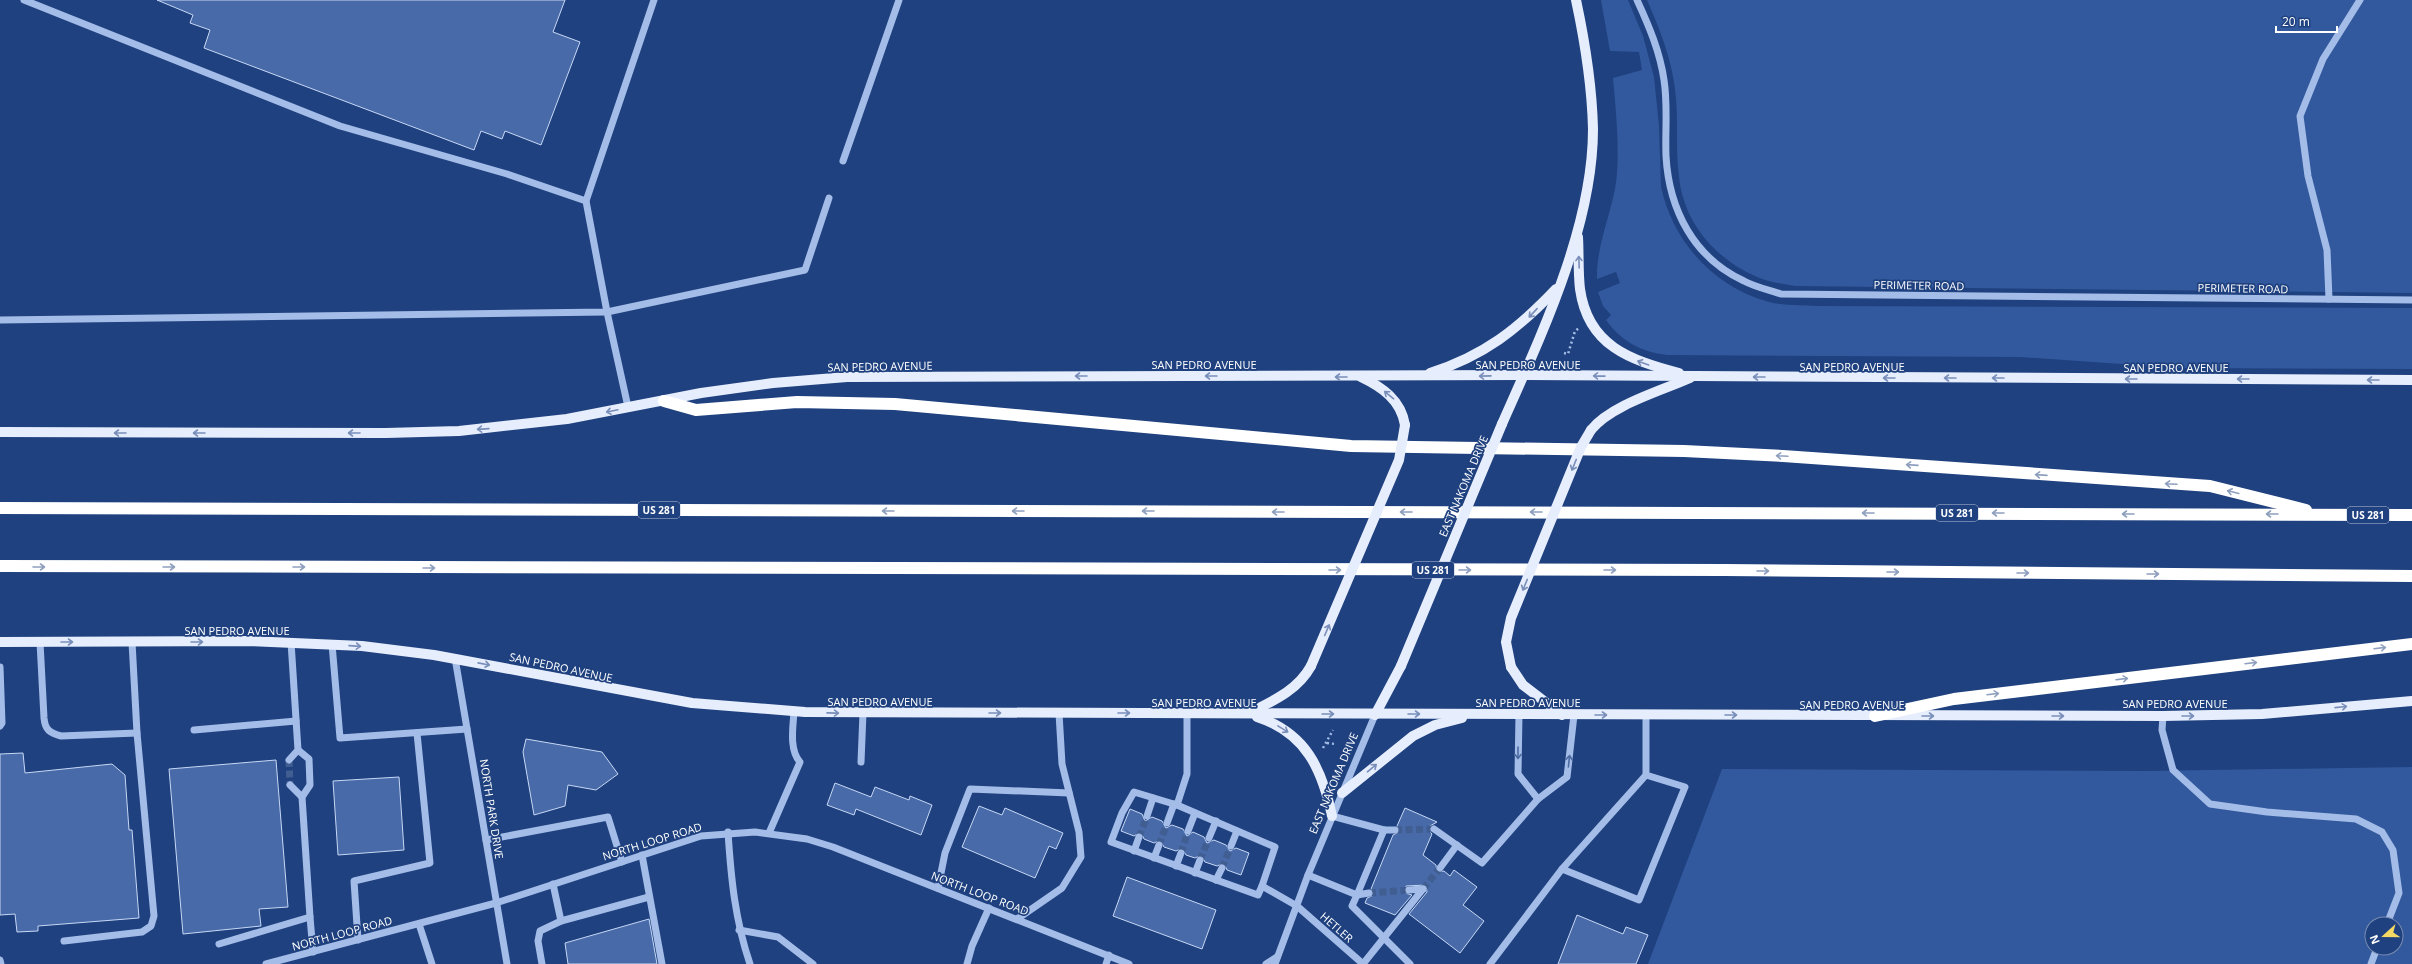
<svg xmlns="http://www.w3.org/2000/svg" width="2412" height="964" font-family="'Open Sans',sans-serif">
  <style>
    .green { fill: #32599d; fill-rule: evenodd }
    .building { fill: #486aa8; stroke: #c7d8f6 }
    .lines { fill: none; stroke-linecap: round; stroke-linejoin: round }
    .minor-tunnel { stroke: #415e92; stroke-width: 7; stroke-dasharray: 7 3.5; stroke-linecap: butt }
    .path { stroke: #a4bce8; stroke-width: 2.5; stroke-dasharray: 2 3; stroke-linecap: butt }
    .minor { stroke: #a4bce8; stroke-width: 7 }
    .major { stroke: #e6edfd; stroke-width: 10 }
    .highway { stroke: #fff; stroke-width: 12 }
    .major-bridge { stroke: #e6edfd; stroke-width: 10 }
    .oneway { stroke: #798eb8 }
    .oneway2 { stroke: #8fa0bf }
    .oneway3 { stroke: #4e6ca4 }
    .labels { text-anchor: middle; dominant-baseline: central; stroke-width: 3.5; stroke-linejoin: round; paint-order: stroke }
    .shield { fill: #1f417f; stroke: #bcc6d9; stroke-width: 1 }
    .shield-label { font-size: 10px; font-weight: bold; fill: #fff }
    .street-label { font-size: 11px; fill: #fff; stroke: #1f417f }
  </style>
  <rect width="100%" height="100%" fill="#1f417f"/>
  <!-- green -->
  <g class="green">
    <path d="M1601,0H1628L1643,36L1654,77L1659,126L1661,187C1673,242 1714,287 1769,302C1784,306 1802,305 1818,306L2412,308V369L2179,368L2020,357L1667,355C1641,352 1621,341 1606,320L1611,315L1603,306L1598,292L1620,283L1616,272L1597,279C1596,246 1611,215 1616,183C1620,149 1616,112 1613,78L1642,70L1639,52L1610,51Z"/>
    <path d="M1647,0H2412V293L1795,286C1785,284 1775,283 1765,280C1720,264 1684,226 1679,177C1675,148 1679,118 1675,89C1671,57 1660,30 1647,0Z"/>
    <path d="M2412,767V964H1648L1722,769L2145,771ZM2372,924H2396V948H2372Z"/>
  </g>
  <!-- building -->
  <g class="building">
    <polygon points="157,0 565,0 553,32 580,42 541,145 505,131 502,139 481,131 474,150 204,48 210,30 190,23 193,15"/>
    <polygon points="526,739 602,752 618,774 596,790 568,785 565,806 534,815 523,752"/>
    <polygon points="23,753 25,773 112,764 125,775 129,830 132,830 139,918 38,926 38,931 17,932 15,914 0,915 0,754"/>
    <polygon points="276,760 288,907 259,909 261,926 183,934 169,769"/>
    <polygon points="399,777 404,850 338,855 333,781"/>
    <polygon points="835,783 871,797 875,787 909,800 910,796 932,805 921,835 856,809 854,815 827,805"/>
    <polygon points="979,806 1002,815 1005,808 1063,833 1056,849 1049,846 1035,878 962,847"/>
    <polygon points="1405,808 1437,822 1430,826 1429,831 1432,834 1423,855 1436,865 1437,872 1444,871 1450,876 1454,870 1477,887 1463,905 1484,921 1460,953 1409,914 1427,892 1426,885 1406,886 1405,893 1412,895 1395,915 1365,903 1367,898 1374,895 1371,889 1393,835 1399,832 1397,826"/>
    <polygon points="1130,809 1142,814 1145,821 1152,817 1162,821 1166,828 1172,825 1183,829 1187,836 1193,832 1204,837 1207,843 1214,840 1226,845 1230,851 1236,848 1249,853 1241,875 1227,870 1224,863 1217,866 1205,862 1201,855 1195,858 1186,855 1182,848 1176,851 1164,847 1160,840 1154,843 1144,839 1141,832 1134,836 1121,831"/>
    <polygon points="1127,877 1216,910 1202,949 1113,916"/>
    <polygon points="1577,915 1623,934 1626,927 1648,935 1636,964 1558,964"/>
    <polygon points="649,919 657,964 568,964 565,943"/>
  </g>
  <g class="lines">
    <!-- minor-tunnel -->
    <g class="minor-tunnel">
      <polyline points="289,760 290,785"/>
      <polyline points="1395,830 1434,829"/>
      <polyline points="1139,837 1147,816"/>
      <polyline points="1159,845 1167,823"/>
      <polyline points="1181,853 1188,831"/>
      <polyline points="1200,860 1209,838"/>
      <polyline points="1222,868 1231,846"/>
      <polyline points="1423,889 1440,868"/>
      <polyline points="1369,893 1409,890"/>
    </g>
    <!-- path -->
    <g class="path">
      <polyline points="1564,353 1568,354 1575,331 1579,328"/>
      <polyline points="1327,743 1335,744"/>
      <polyline points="1323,748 1333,730"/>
    </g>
    <!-- minor -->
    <g class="minor">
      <polyline points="24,0 340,126 507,174 586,201 607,312 628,407"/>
      <path d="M1637,0C1649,26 1660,52 1664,80C1668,105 1665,131 1666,156C1669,210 1694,258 1744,281C1755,287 1769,290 1781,294L2412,300"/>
      <polyline points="843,161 899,0"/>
      <polyline points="586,201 654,0"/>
      <polyline points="2329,299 2327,250 2308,176 2300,116 2323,59 2360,0"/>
      <polyline points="0,320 607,312 805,270 829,198"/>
      <path d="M40,642L44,718C45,730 50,733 61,736L137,733"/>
      <polyline points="332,644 340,738 467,729"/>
      <polyline points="455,658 507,964"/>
      <polyline points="0,667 2,723 0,726"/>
      <polyline points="1187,714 1187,774 1177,805 1134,792 1122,813 1111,842 1258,895 1262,886 1297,906 1363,964"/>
      <polyline points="1519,714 1518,774 1538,799"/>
      <polyline points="2163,716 2162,730 2173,770 2210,804 2267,812 2356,819 2382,832 2393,850 2399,893 2387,924"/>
      <polyline points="194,730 296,721"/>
      <polyline points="289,760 298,750 291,642"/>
      <polyline points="861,762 863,713"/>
      <polyline points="1646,775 1685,787 1639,900 1562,869 1646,775 1646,715"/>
      <polyline points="290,785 302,797"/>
      <polyline points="1177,805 1275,847 1262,886"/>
      <polyline points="1147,816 1153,798"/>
      <polyline points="1332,816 1384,830 1357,895 1369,893"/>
      <polyline points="1167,823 1174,804"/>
      <polyline points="1434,829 1482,863 1538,799 1567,777 1574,715"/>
      <polyline points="1384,830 1395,830"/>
      <polyline points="1188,831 1195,813"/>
      <path d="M728,832C731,878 735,920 750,964"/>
      <path d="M769,833L800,762C789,750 793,727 794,712"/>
      <polyline points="1209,838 1216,821"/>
      <polyline points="486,840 608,817 622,862"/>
      <polyline points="1231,846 1237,831"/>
      <polyline points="1134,851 1139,837"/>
      <polyline points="642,855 662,964"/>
      <polyline points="1154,858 1159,845"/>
      <polyline points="1176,866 1181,853"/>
      <polyline points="1440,868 1457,845"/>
      <polyline points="1195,873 1200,860"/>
      <polyline points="1308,875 1357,895 1352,906 1410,964"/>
      <polyline points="1216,880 1222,868"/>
      <polyline points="938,888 945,853 970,789 1069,793"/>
      <polyline points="1409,890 1423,889"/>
      <polyline points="310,917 313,952"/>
      <polyline points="1017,919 1062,888 1081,857 1079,832 1062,764 1059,713"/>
      <polyline points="561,921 649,897"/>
      <polyline points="419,924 432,964"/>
      <polyline points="739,930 778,937 813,964"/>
      <polyline points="358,940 354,881 430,863 417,733"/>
      <polyline points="64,941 142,932 151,926 154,916 137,733 132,642"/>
      <polyline points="219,944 310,917 302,797 310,785 309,759 298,750"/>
      <polyline points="0,960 1,964"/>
      <polyline points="266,964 496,903 701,836 755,832 807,839 833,847 1129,964"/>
      <polyline points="542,964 538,941 540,931 561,921 553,884"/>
      <polyline points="967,964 972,946 989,908"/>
      <polyline points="1106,964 1109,955"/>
      <polyline points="1266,964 1277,957"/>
      <polyline points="1275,964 1308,875 1375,715"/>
      <polyline points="1363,964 1423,889"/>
      <polyline points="1490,964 1562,869"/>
      <polyline points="2371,964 2377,948"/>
    </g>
    <!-- major -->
    <g class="major">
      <path d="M1578,237C1579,254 1578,272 1580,289C1588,346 1630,360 1679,373"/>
      <path d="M1430,373C1484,356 1518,329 1556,289"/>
      <path d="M1361,377C1382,387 1401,400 1405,425"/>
      <path d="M1502,424C1541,336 1593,227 1593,129C1592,86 1585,42 1576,0"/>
      <path d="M1591,430C1611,405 1661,391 1690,378"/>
      <polyline points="0,432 386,433 459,431 567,419 701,393 773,383 847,377 1524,375 2412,380"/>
      <polyline points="0,642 248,641 362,646 434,655 692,703 805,712 2163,716 2262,714 2412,701"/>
      <polyline points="1511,667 1523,685 1562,715"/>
      <path d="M1249,713C1273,701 1298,690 1311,666"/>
      <polyline points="1375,715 1401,666"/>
      <path d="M1257,717C1306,733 1322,769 1332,816"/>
      <polyline points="1342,793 1413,736 1435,725 1462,718"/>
    </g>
    <!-- highway -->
    <g class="highway">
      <polyline points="664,401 696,410 797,402 895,404 1351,446 1684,451 1783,456 2210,486 2306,510"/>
      <polyline points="0,508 2412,515"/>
      <polyline points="0,566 1724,570 2412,576"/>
      <polyline points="1875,716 1954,699 2412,644"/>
    </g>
    <!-- major-bridge -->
    <g class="major-bridge">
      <polyline points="1311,666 1399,460 1405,425"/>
      <polyline points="1401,666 1502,424"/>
      <polyline points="1511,667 1506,642 1511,618 1581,447 1591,430"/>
    </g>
  </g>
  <!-- one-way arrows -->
  <defs><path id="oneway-shaft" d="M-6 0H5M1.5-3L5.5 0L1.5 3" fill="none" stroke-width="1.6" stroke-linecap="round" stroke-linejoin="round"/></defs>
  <g class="oneway">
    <use href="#oneway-shaft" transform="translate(1579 262) rotate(-92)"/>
    <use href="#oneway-shaft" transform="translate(1533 313) rotate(133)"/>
    <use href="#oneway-shaft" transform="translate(1643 363) rotate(-160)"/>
    <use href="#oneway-shaft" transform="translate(1081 376) rotate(-180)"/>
    <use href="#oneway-shaft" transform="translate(1211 376) rotate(-180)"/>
    <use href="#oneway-shaft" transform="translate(1485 376) rotate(179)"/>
    <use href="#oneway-shaft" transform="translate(1599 376) rotate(-179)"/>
    <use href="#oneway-shaft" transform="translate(1341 377) rotate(-180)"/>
    <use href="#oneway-shaft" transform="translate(1759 377) rotate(-180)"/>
    <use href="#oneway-shaft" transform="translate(1889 378) rotate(-180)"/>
    <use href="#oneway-shaft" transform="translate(1950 378) rotate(-180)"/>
    <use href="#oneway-shaft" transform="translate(1998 378) rotate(-180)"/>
    <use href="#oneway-shaft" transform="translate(2131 379) rotate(-180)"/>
    <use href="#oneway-shaft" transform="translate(2243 379) rotate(-180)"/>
    <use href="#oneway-shaft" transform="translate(2373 380) rotate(-180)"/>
    <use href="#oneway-shaft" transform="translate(1389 395) rotate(-141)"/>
    <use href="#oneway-shaft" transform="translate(612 411) rotate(168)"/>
    <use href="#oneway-shaft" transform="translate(483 429) rotate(176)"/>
    <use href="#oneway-shaft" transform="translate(120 433) rotate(-180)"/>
    <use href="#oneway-shaft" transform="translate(199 433) rotate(180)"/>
    <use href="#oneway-shaft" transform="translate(354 433) rotate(-180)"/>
    <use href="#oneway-shaft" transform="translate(1574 465) rotate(112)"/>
    <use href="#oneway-shaft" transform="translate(1525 585) rotate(112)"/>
    <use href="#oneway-shaft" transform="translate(1327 630) rotate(-67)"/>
    <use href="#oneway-shaft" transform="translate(67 642)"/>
    <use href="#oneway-shaft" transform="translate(197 642)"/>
    <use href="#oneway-shaft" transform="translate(355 646) rotate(4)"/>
    <use href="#oneway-shaft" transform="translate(484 664) rotate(11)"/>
    <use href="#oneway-shaft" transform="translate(2341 707) rotate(-6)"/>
    <use href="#oneway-shaft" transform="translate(833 713) rotate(1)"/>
    <use href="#oneway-shaft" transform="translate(995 713)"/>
    <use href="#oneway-shaft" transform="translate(1124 713)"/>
    <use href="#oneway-shaft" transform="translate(1328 714)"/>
    <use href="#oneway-shaft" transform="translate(1414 714)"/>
    <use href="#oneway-shaft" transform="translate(1601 715)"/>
    <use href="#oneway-shaft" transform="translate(1731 715)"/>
    <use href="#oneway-shaft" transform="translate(1928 716)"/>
    <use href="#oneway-shaft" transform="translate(2058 716)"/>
    <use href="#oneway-shaft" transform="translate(2188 716)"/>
    <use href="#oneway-shaft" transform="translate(1283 729) rotate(31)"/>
    <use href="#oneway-shaft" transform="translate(1372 768) rotate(-40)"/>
  </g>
  <g class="oneway2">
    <use href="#oneway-shaft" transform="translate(1782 456) rotate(-177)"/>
    <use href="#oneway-shaft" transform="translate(1912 465) rotate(-176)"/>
    <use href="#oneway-shaft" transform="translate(2041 475) rotate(-176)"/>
    <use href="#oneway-shaft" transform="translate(2171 484) rotate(-177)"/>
    <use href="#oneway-shaft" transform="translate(2233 492) rotate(-166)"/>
    <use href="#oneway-shaft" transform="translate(888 511) rotate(-180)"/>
    <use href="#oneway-shaft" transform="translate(1018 511) rotate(-180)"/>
    <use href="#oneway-shaft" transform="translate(1148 511) rotate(-180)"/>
    <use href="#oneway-shaft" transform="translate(1278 512) rotate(-180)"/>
    <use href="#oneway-shaft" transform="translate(1406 512) rotate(-180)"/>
    <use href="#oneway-shaft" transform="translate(1536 512) rotate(-180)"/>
    <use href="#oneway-shaft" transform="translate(1868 513) rotate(-180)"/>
    <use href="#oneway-shaft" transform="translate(1998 513) rotate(-180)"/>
    <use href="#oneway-shaft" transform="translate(2128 514) rotate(-180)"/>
    <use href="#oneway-shaft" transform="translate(2272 514) rotate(-180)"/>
    <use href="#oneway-shaft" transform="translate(39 567)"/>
    <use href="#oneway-shaft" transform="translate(169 567)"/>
    <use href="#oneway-shaft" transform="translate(299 567)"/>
    <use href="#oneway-shaft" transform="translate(429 568)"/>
    <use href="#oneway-shaft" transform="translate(1335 570)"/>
    <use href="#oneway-shaft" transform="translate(1465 570)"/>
    <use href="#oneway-shaft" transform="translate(1610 570)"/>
    <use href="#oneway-shaft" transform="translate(1763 571)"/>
    <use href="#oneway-shaft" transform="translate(1893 572)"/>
    <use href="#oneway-shaft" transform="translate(2023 573)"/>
    <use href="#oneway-shaft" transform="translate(2153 574)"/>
    <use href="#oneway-shaft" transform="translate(2380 648) rotate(-7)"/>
    <use href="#oneway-shaft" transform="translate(2251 663) rotate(-7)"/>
    <use href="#oneway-shaft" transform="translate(2122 679) rotate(-7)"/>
    <use href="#oneway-shaft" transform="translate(1993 694) rotate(-7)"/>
  </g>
  <g class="oneway3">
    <use href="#oneway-shaft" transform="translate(1518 753) rotate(90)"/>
    <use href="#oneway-shaft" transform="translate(1569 761) rotate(-84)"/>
  </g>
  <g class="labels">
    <!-- shield labels -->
    <g class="shield">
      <rect x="638" y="502" width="42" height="16" rx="3"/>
      <rect x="1936" y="505" width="42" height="16" rx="3"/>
      <rect x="2347" y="507" width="42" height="16" rx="3"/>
      <rect x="1412" y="562" width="42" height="16" rx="3"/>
    </g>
    <g class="shield-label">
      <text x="659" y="510">US 281</text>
      <text x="1957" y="513">US 281</text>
      <text x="2368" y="515">US 281</text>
      <text x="1433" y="570">US 281</text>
    </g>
    <!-- street labels -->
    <g class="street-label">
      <text transform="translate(1919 285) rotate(1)">PERIMETER ROAD</text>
      <text transform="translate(2243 288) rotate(1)">PERIMETER ROAD</text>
      <text x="1204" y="364">SAN PEDRO AVENUE</text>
      <text x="1528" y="364">SAN PEDRO AVENUE</text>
      <text transform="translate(880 366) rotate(-1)">SAN PEDRO AVENUE</text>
      <text x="1852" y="366">SAN PEDRO AVENUE</text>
      <text x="2176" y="367">SAN PEDRO AVENUE</text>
      <text transform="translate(1463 486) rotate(-67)">EAST NAKOMA DRIVE</text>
      <text x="237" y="630">SAN PEDRO AVENUE</text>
      <text transform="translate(561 667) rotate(12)">SAN PEDRO AVENUE</text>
      <text x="880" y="701">SAN PEDRO AVENUE</text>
      <text x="1204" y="702">SAN PEDRO AVENUE</text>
      <text x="1528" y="702">SAN PEDRO AVENUE</text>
      <text x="2175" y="703">SAN PEDRO AVENUE</text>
      <text x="1852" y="704">SAN PEDRO AVENUE</text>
      <text transform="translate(1333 783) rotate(-67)">EAST NAKOMA DRIVE</text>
      <text transform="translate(492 809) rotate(81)">NORTH PARK DRIVE</text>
      <text transform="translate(652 841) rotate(-17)">NORTH LOOP ROAD</text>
      <text transform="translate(980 893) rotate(21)">NORTH LOOP ROAD</text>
      <text transform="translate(1337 927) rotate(41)">HETLER</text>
      <text transform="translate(342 933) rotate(-15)">NORTH LOOP ROAD</text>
    </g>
  </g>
  <!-- north arrow -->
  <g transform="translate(2384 936) rotate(249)"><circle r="19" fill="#1f417f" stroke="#798db2"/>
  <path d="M0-3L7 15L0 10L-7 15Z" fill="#f5d864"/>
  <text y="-6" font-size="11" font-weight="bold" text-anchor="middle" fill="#ffffff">N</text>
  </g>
  <!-- scale -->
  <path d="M2276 26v6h61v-6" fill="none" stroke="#ffffff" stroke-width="2"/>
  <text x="2282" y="26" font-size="12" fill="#ffffff" stroke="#1f417f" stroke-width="3" paint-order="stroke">20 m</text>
</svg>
